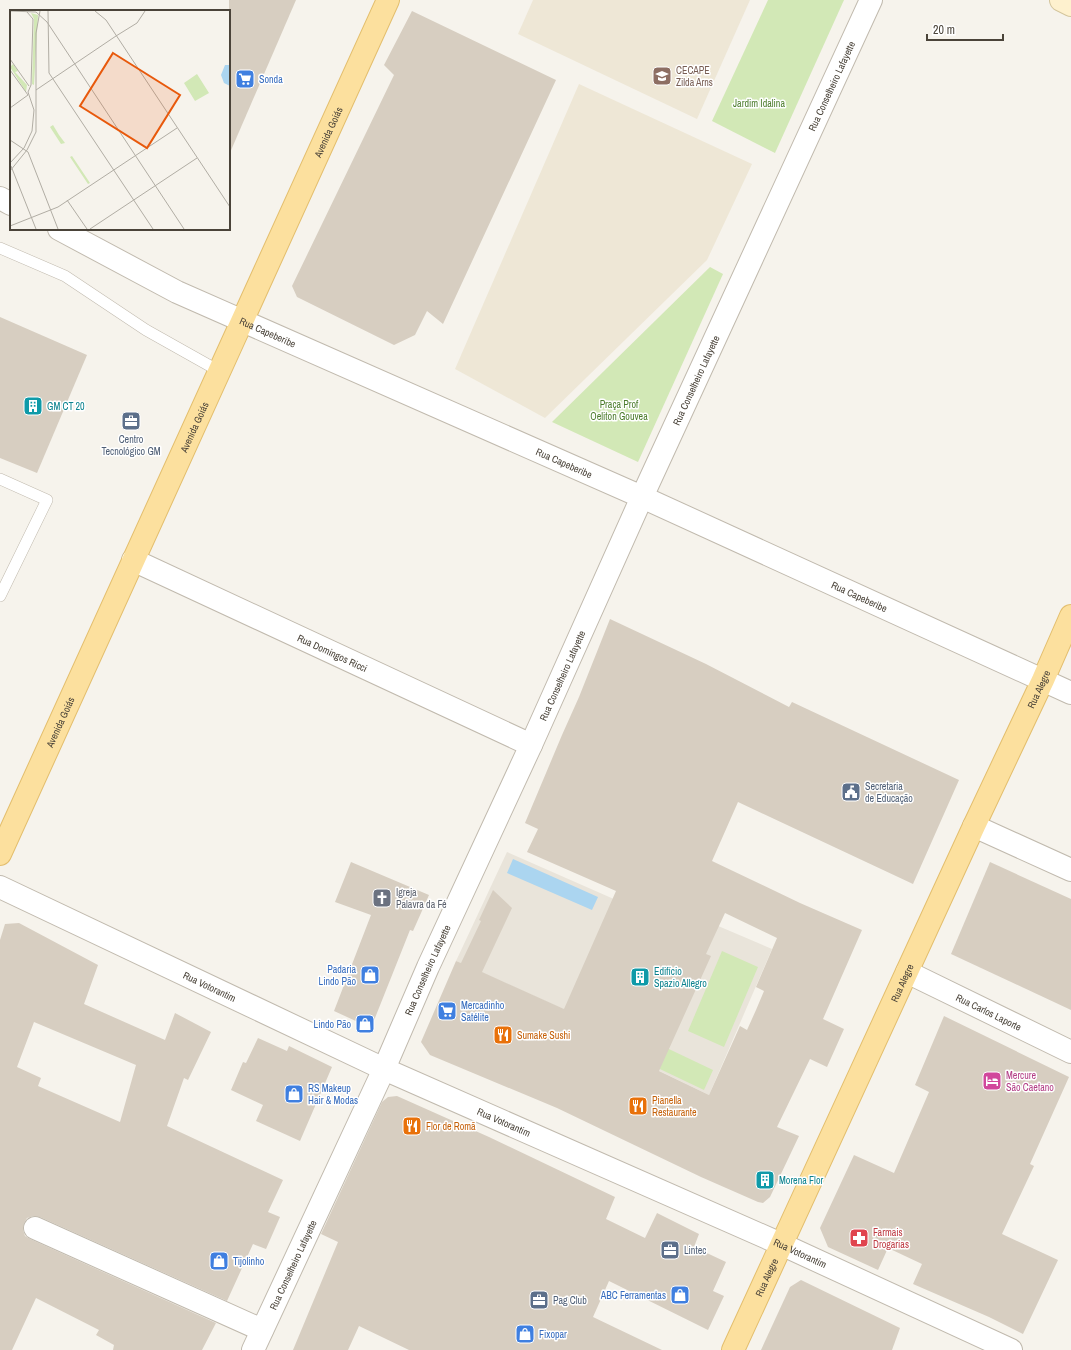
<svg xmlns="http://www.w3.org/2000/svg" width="1071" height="1350" font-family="'Archivo Narrow',sans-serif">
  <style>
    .residential { fill: #e9e4da }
    .education { fill: #eee7d6 }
    .green { fill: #d2e8b6 }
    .water { fill: #abd5f0 }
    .building { fill: #d7cec1; fill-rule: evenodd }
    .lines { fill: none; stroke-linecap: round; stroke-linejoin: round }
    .lane-casing { stroke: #c1baae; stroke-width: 12 }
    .street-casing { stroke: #c1baae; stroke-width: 24 }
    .secondary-casing { stroke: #d4c59c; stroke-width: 24 }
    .primary-casing { stroke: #e3be6d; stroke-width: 24 }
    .lane { stroke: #fff; stroke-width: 11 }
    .street { stroke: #fff; stroke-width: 22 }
    .secondary { stroke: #fef1ce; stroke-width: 22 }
    .primary { stroke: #fce09e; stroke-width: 22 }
    .labels { text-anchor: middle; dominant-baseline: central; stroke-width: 3; stroke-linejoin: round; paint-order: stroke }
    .education-label { font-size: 10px; fill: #785e54; stroke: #fff; text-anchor: start }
    .shop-label { font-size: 10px; fill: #366cbe; stroke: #fff; text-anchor: start }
    .street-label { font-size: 10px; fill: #4a4339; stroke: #fff }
    .park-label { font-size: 10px; fill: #4c7c2c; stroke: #fff }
    .culture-label { font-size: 10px; fill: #0d838f; stroke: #fff; text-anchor: start }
    .service-label { font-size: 10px; fill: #4e5e75; stroke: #fff; text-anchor: start }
    .worship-label { font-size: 10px; fill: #5b616d; stroke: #fff; text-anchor: start }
    .food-label { font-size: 10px; fill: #c56008; stroke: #fff; text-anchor: start }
    .hotel-label { font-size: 10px; fill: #b23c85; stroke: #fff; text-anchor: start }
    .health-label { font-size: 10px; fill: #be3a42; stroke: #fff; text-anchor: start }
    .inset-road { fill: none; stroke: #b1ada4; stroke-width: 1 }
    .view { fill: #e8590c; fill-opacity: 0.15; stroke: #e8590c; stroke-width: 2 }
    .inset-edge { fill: none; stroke: #4a4339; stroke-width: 2 }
  </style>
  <rect width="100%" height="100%" fill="#f6f3ec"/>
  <!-- residential -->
  <polygon class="residential" points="507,852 682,929 690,914 772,949 709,1095 643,1063 630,1039 456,961"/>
  <!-- education -->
  <g class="education">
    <polygon points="533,0 750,0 697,119 518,34"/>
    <polygon points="579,84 752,164 707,260 545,418 455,369"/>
  </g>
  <!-- green -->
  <g class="green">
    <polygon points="768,0 844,0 775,153 712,121"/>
    <polygon points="710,267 723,274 638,462 552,422"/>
    <polygon points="722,951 758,967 724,1047 688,1031"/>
    <polygon points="652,1041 713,1070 704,1090 643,1061"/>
  </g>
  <!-- water -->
  <polygon class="water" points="513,859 598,897 592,910 507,873"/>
  <!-- building -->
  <g class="building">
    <polygon points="229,0 296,0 229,155"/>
    <polygon points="412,11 556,80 443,324 427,311 415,335 394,345 297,297 292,286 394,75 384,65"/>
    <polygon points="0,317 87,355 37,473 0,458"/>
    <path d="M610,619L706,664L789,707L792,702L959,780L913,884L738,802L712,861L800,903L862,930L823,1019L844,1029L827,1067L810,1059L777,1127L799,1136L770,1197L763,1203L758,1202L701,1177L557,1108L430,1055L421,1042L456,961L461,963L481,921L479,920L493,890L512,908L482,972L564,1009L616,891L527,852L538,829L525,823L562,735L579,697ZM725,913L777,938L756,987L764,991L756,1010L747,1030L740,1026L709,1095L659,1071L711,956L706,954Z"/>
    <polygon points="351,862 429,895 413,931 410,930 371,1028 334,1011 371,915 335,902"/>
    <polygon points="990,862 1071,899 1071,1010 951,954"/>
    <path d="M19,923L98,965L84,1004L165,1040L175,1013L211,1032L188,1080L184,1078L167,1126L283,1180L268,1212L280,1217L266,1249L253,1244L227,1301L40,1217L33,1216L27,1218L24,1223L23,1230L25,1236L30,1239L216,1323L202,1350H113L114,1345L96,1335L99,1330L36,1298L12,1350H0V940L5,924ZM34,1022L136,1065L120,1122L38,1086L41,1078L17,1067Z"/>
    <polygon points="944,1016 1069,1077 1030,1164 1034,1166 1002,1234 1058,1260 1023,1334 989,1317 913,1284 922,1264 888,1248 878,1270 828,1247 820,1228 854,1155 894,1173 929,1092 915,1085"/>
    <polygon points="258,1038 287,1051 289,1046 332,1067 300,1141 256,1121 263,1105 231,1090 243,1062 246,1063"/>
    <polygon points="397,1096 489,1137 615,1197 606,1219 645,1238 657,1213 699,1234 694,1247 726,1262 713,1291 724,1296 708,1330 609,1281 593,1317 662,1350 409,1350 359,1326 348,1350 293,1350 338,1242 321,1234 382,1102 388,1097"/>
    <polygon points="801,1280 900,1328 892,1350 761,1350 790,1287"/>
  </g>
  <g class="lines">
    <defs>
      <g id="lane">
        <polyline points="0,248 65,276 146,330 219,371"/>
        <polyline points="0,479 47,500 0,596"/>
      </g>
      <g id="street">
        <polyline points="0,198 11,204"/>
        <path id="s1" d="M59,229L177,292L642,497L1071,693"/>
        <path id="s2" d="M133,560L531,745"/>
        <polyline points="974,826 1071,870"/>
        <path id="s3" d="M0,887L384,1069L781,1244L1011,1350"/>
        <path id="s4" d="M907,972L1071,1052"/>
        <polyline points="35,1228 262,1330"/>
        <path id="s5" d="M253,1350L384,1069L428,967L531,745L642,497L871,0"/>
      </g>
      <polyline id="secondary" points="1061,0 1071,5"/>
      <g id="primary">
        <path id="s6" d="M0,854L388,0"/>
        <path id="s7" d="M733,1350L974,826L1043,680L1071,616"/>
      </g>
    </defs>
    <!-- lane casing -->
    <use href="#lane" class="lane-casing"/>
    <!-- street casing -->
    <use href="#street" class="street-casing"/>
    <!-- secondary casing -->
    <use href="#secondary" class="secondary-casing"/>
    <!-- primary casing -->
    <use href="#primary" class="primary-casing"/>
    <!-- lane -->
    <use href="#lane" class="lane"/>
    <!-- street -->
    <use href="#street" class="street"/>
    <!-- secondary -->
    <use href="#secondary" class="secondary"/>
    <!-- primary -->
    <use href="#primary" class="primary"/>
  </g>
  <!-- icons -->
  <defs>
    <symbol id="school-square" viewBox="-11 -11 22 22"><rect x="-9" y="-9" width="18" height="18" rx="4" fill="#8d6e63" stroke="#fff"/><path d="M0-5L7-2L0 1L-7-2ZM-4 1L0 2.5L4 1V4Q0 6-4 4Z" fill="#fff"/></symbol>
    <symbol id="supermarket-square" viewBox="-11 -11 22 22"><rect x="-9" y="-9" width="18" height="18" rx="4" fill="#3f7fe0" stroke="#fff"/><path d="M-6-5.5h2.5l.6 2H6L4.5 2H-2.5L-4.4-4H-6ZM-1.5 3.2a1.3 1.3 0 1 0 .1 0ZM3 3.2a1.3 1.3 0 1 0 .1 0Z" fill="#fff"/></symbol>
    <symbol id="building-square" viewBox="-11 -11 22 22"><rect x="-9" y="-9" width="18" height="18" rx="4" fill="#0f9aa8" stroke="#fff"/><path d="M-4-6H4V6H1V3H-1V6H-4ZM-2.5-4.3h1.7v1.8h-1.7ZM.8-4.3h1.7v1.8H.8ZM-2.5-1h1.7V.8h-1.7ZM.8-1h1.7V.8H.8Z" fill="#fff"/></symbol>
    <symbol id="office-square" viewBox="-11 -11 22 22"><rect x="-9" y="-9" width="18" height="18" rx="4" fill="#5c6f8a" stroke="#fff"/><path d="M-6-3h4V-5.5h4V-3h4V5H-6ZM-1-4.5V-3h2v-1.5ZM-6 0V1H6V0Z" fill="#fff"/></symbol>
    <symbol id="civic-square" viewBox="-11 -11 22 22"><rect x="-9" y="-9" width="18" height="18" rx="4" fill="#5c6f8a" stroke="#fff"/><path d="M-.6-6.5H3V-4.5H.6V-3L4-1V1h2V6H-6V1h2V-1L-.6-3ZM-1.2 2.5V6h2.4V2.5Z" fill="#fff"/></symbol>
    <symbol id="church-square" viewBox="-11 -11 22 22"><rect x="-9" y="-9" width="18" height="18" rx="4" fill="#6b7280" stroke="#fff"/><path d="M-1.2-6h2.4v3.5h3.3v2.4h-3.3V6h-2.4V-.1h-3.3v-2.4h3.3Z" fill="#fff"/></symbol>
    <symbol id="shop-square" viewBox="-11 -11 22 22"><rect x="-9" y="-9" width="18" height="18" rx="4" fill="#3f7fe0" stroke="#fff"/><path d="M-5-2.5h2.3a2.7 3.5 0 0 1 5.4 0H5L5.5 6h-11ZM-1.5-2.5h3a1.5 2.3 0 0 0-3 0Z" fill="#fff"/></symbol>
    <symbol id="restaurant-square" viewBox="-11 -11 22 22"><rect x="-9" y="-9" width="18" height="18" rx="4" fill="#e8710a" stroke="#fff"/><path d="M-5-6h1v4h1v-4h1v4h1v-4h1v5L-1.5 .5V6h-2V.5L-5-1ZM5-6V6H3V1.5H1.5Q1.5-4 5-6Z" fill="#fff"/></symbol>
    <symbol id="hotel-square" viewBox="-11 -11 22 22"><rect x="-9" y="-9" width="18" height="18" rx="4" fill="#d1479c" stroke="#fff"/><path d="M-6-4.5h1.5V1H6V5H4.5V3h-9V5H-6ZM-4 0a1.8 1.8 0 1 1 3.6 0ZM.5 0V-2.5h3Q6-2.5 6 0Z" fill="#fff"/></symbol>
    <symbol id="pharmacy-square" viewBox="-11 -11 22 22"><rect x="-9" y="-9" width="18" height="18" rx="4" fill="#e0444e" stroke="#fff"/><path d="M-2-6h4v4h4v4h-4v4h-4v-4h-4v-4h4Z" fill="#fff"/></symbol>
  </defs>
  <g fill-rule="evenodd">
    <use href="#school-square" x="651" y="65" width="22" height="22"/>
    <use href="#supermarket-square" x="234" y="68" width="22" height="22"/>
    <use href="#building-square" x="22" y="395" width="22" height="22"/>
    <use href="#office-square" x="120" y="410" width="22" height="22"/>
    <use href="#civic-square" x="840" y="781" width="22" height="22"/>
    <use href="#church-square" x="371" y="887" width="22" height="22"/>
    <use href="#shop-square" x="359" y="964" width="22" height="22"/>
    <use href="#building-square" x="629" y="966" width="22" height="22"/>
    <use href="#supermarket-square" x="436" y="1000" width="22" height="22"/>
    <use href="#shop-square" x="354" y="1013" width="22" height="22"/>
    <use href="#restaurant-square" x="492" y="1024" width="22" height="22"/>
    <use href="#hotel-square" x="981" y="1070" width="22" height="22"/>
    <use href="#shop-square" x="283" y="1083" width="22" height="22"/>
    <use href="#restaurant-square" x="627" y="1095" width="22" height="22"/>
    <use href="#restaurant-square" x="401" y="1115" width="22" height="22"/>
    <use href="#building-square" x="754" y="1169" width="22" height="22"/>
    <use href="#pharmacy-square" x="848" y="1227" width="22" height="22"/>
    <use href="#office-square" x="659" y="1239" width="22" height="22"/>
    <use href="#shop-square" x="208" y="1250" width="22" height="22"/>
    <use href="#shop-square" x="669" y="1284" width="22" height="22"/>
    <use href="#office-square" x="528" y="1289" width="22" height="22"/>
    <use href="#shop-square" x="514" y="1323" width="22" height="22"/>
  </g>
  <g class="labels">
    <!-- education labels -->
    <g class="education-label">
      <text x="676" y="70">CECAPE<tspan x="676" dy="12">Zilda Arns</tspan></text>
    </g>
    <!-- shop labels -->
    <g class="shop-label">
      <text x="259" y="79">Sonda</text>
      <text x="356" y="969" text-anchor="end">Padaria<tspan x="356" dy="12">Lindo Pão</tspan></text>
      <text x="461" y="1005">Mercadinho<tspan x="461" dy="12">Satélite</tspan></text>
      <text x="351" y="1024" text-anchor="end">Lindo Pão</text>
      <text x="308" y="1088">RS Makeup<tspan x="308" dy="12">Hair &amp; Modas</tspan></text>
      <text x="233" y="1261">Tijolinho</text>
      <text x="666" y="1295" text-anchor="end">ABC Ferramentas</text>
      <text x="539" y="1334">Fixopar</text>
    </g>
    <!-- street labels -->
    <g class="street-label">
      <text stroke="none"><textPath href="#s5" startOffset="1390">Rua Conselheiro Lafayette</textPath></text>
      <text stroke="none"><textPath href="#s6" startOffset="793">Avenida Goiás</textPath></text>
      <text stroke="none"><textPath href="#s1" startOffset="233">Rua Capeberibe</textPath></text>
      <text stroke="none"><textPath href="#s5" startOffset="1066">Rua Conselheiro Lafayette</textPath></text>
      <text stroke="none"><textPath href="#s6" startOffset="469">Avenida Goiás</textPath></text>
      <text stroke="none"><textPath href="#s1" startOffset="557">Rua Capeberibe</textPath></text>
      <text stroke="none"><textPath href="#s1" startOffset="881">Rua Capeberibe</textPath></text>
      <text stroke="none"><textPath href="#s2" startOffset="220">Rua Domingos Ricci</textPath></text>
      <text stroke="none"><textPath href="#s5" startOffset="742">Rua Conselheiro Lafayette</textPath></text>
      <text stroke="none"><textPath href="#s7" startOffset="728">Rua Alegre</textPath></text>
      <text stroke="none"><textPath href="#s6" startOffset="145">Avenida Goiás</textPath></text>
      <text stroke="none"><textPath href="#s5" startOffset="418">Rua Conselheiro Lafayette</textPath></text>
      <text stroke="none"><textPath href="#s7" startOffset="404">Rua Alegre</textPath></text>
      <text stroke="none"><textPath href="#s3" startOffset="232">Rua Votorantim</textPath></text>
      <text stroke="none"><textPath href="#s4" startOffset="91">Rua Carlos Laporte</textPath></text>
      <text stroke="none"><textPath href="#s3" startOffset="556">Rua Votorantim</textPath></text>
      <text stroke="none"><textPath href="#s3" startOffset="880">Rua Votorantim</textPath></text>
      <text stroke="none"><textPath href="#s5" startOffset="94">Rua Conselheiro Lafayette</textPath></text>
      <text stroke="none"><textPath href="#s7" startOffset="80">Rua Alegre</textPath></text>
    </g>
    <!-- park labels -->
    <g class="park-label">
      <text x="759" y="103">Jardim Idalina</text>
      <text x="619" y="404">Praça Prof<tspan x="619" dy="12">Oeliton Gouvea</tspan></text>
    </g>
    <!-- culture labels -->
    <g class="culture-label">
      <text x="47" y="406">GM CT 20</text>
      <text x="654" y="971">Edifício<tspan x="654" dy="12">Spazio Allegro</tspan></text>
      <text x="779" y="1180">Morena Flor</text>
    </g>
    <!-- service labels -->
    <g class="service-label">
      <text x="131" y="439" text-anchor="middle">Centro<tspan x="131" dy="12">Tecnológico GM</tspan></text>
      <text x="865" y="786">Secretaria<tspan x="865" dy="12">de Educação</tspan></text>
      <text x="684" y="1250">Lintec</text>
      <text x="553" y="1300">Pag Club</text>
    </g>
    <!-- worship labels -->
    <g class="worship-label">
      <text x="396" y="892">Igreja<tspan x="396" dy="12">Palavra da Fé</tspan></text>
    </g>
    <!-- food labels -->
    <g class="food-label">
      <text x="517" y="1035">Sumake Sushi</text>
      <text x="652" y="1100">Pianella<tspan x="652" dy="12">Restaurante</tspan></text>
      <text x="426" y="1126">Flor de Romã</text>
    </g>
    <!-- hotel labels -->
    <g class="hotel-label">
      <text x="1006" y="1075">Mercure<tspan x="1006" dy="12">São Caetano</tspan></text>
    </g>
    <!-- health labels -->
    <g class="health-label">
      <text x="873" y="1232">Farmais<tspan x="873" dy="12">Drogarias</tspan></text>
    </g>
  </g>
  <!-- overview -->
  <g transform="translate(10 10)">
    <rect width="220" height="220" fill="#f6f3ec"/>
    <path d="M21,3L28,5L24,75L22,74L24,9ZM3,54L8,61L5,62L17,75L16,82L0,57ZM187,64L199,83L185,91L174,73ZM43,115L49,125L55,133L51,134L40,117ZM62,146L80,173L78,174L60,147Z" fill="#d2e8b6"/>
    <path d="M215,55H220V76L214,73L211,65Z" fill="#abd5f0"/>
    <path class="inset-road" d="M0,1L26,2L37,12L174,219M38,1L39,63L143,219M85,1L96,10L220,197M17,2L23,9L21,75M106,26L127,13L135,1M0,49L19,76M0,60L18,85L0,98M26,80L106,26M0,130L18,142L48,219M0,153L14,138L22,121L24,100L18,82L21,75M1,156L26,219M0,161L17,140L26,122V23L30,1M57,190L77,219M0,216L48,197L167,118M80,219L187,148"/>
    <path class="view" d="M103,43L170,85L137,138L70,96Z"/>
    <rect width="220" height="220" class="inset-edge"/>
  </g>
  <!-- scale -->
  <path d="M927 34v6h76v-6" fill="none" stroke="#4a4339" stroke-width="2"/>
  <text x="933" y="34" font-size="12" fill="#4a4339" stroke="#ffffff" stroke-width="3" paint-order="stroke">20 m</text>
</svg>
